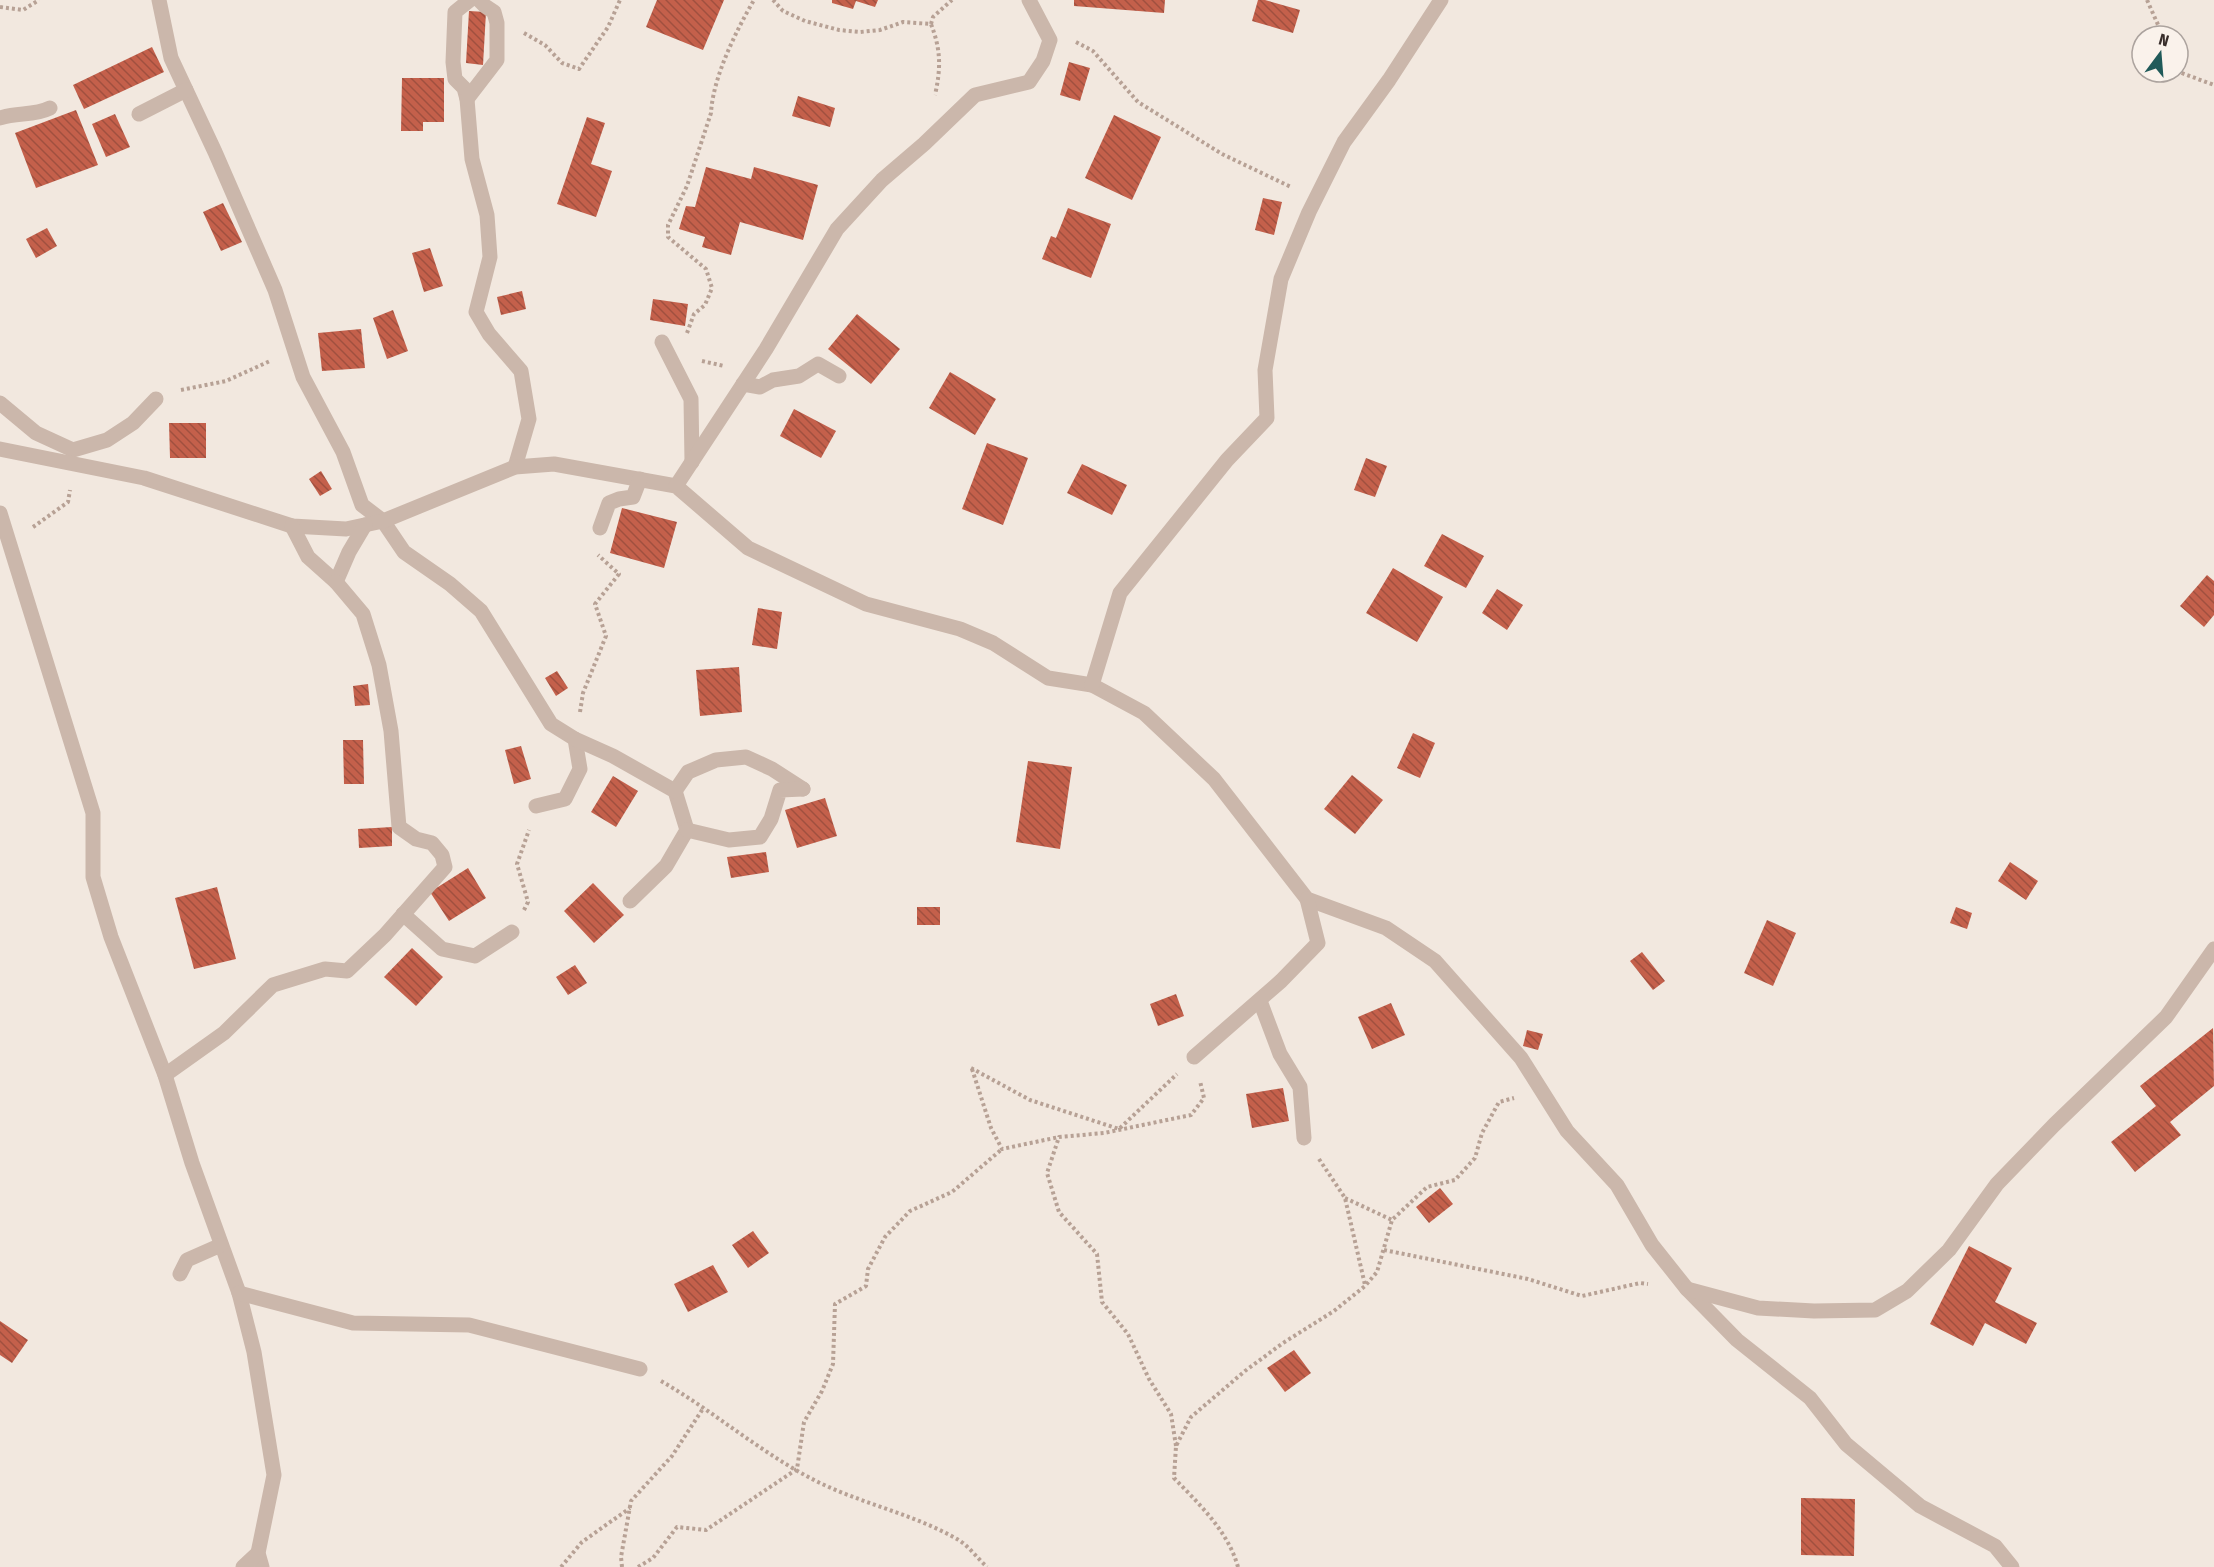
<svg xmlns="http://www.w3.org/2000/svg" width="2214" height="1567" font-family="'Fira Sans Condensed',sans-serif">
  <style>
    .building { fill: url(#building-back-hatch) }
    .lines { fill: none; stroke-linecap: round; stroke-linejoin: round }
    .path { stroke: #b7a195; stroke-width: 4; stroke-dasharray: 3 3; stroke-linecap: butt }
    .minor { stroke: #cbb7ab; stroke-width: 15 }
  </style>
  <defs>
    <pattern id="building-back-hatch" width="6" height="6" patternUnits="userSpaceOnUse" patternTransform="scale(1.5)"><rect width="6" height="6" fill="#c4604b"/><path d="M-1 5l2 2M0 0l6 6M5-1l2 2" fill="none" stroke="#a0503f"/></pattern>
  </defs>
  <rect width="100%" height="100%" fill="#f2e8df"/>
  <!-- building -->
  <g class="building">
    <polygon points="657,0 724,0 703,50 646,27"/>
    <polygon points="832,0 878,0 875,7 856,1 853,9 832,3"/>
    <polygon points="1074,0 1165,0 1164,13 1074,6"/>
    <polygon points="1258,0 1265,0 1300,10 1293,33 1252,21"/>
    <polygon points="469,11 486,12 483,65 466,63"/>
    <polygon points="152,47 164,72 84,109 73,85"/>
    <polygon points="1069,62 1090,68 1080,101 1060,95"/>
    <polygon points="402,78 444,78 444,122 423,122 423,131 401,131"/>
    <polygon points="798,96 835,108 830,127 792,116"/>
    <polygon points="76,110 98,165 36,188 15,133"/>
    <polygon points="115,114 130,147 106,157 92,124"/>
    <polygon points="1114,115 1161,137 1132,200 1085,178"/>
    <polygon points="587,117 605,123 591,164 612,171 596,217 557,204"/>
    <polygon points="706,167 751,179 754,167 818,185 803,240 740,222 731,255 702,247 705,237 679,229 686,206 695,207"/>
    <polygon points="1263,198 1282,202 1274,235 1255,230"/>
    <polygon points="223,203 242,242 221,251 203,212"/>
    <polygon points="1068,208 1111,224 1091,278 1042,259 1051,236 1056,238"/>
    <polygon points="47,228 57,246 36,258 26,239"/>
    <polygon points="430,248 443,286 424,292 412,253"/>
    <polygon points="522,291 526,309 501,315 497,297"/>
    <polygon points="653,299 688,304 685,326 650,320"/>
    <polygon points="393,310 408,351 387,359 373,318"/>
    <polygon points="857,314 900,349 871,384 828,349"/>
    <polygon points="361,329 365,368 322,371 318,333"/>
    <polygon points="950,372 996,399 975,435 929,408"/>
    <polygon points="794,409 836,431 821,458 780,436"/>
    <polygon points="169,423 206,423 206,458 170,458"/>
    <polygon points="987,443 1028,458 1003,525 962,509"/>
    <polygon points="1366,458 1387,466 1375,497 1354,490"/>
    <polygon points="1082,464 1127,485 1112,515 1067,493"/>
    <polygon points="321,471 332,489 320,496 309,479"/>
    <polygon points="622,508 677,522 664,568 610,553"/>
    <polygon points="1442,534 1484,556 1466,588 1424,566"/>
    <polygon points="1393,568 1443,597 1417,642 1366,613"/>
    <polygon points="2207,575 2214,581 2214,615 2204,627 2180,606"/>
    <polygon points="1497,589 1523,605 1507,630 1482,613"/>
    <polygon points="758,608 782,612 777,649 752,645"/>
    <polygon points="739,667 742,712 700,716 696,670"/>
    <polygon points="557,671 568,688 556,696 545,678"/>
    <polygon points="368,684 370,705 355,706 353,686"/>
    <polygon points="1413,733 1435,743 1420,778 1397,768"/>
    <polygon points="343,740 363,740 364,784 344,784"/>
    <polygon points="521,746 531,779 514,784 505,750"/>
    <polygon points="1028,761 1072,767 1060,849 1016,842"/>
    <polygon points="1352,775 1383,800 1355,834 1324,809"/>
    <polygon points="613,776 638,791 616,827 591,812"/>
    <polygon points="825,798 837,836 797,848 785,810"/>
    <polygon points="392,827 392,846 359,848 358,829"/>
    <polygon points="766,852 769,872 731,878 727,857"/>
    <polygon points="2010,862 2038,881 2026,900 1998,881"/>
    <polygon points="468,868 486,898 449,921 430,892"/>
    <polygon points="593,883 624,915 594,943 564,911"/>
    <polygon points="217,887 236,959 194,969 175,898"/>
    <rect x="917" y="907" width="23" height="18"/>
    <polygon points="1956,907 1972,913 1967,929 1950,923"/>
    <polygon points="1767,920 1796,933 1773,986 1744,973"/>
    <polygon points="412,948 443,977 416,1006 384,977"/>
    <polygon points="1642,952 1665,981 1653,990 1630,961"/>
    <polygon points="575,965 587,983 568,995 556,977"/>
    <polygon points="1176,994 1184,1016 1158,1026 1150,1004"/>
    <polygon points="1391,1003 1405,1035 1372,1049 1358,1017"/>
    <polygon points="2213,1028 2214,1086 2170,1122 2181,1135 2135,1172 2111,1142 2156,1106 2140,1086"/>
    <polygon points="1527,1030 1543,1034 1538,1050 1523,1046"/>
    <polygon points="1283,1088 1289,1121 1252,1128 1246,1094"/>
    <polygon points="1440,1188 1453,1204 1429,1223 1416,1207"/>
    <polygon points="753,1231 769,1253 748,1268 732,1245"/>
    <polygon points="1969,1246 2012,1268 1995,1302 2037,1323 2026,1344 1985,1323 1973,1346 1930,1324"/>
    <polygon points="713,1265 728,1292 688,1312 674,1284"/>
    <polygon points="0,1321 28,1340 12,1363 0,1355"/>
    <polygon points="1294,1350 1311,1373 1285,1392 1267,1368"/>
    <polygon points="1801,1498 1855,1499 1854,1556 1801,1555"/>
  </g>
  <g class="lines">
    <!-- path -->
    <g class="path">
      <path d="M773,0L783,11L805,21L839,30L860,32L880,30L903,22L931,24C941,50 941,68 935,95"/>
      <polyline points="2147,0 2163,36"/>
      <polyline points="0,7 23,10 39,0"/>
      <polyline points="931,24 933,17 952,0"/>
      <polyline points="524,33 545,45 562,63 579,69 608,27 620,0"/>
      <polyline points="1076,42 1093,51 1138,102 1222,154 1291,187"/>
      <polyline points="2178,69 2179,72 2214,85"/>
      <path d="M687,333L694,314L705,305L712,288L706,269L668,237V225L687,186L711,113C713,77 736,31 754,0"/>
      <polyline points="702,361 724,366"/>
      <polyline points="181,390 226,381 270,361"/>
      <polyline points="33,527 68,502 70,490"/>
      <polyline points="580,712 583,693 606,636 595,604 619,574 598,555"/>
      <polyline points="524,910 528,902 517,864 529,830"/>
      <polyline points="971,1068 1030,1100 1119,1129 1177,1074"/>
      <polyline points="972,1069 991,1128 1002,1149 1059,1137"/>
      <polyline points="1319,1159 1345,1198 1365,1285"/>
      <polyline points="1345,1198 1392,1220"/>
      <polyline points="1384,1250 1528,1279 1582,1296 1640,1283 1648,1284"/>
      <path d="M661,1381C715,1412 762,1454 818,1482C863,1504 913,1514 957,1539C968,1545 977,1558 987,1567"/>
      <polyline points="1176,1446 1171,1414 1149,1379 1128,1334 1102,1302 1097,1254 1059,1212 1047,1173 1059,1137 1104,1133 1191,1115 1204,1098 1200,1081"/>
      <polyline points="561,1567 582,1542 630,1508"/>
      <polyline points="622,1567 621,1557 631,1501 672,1456 704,1407"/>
      <polyline points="638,1567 653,1558 677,1527 706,1530 797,1469 804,1422 822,1391 833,1364 835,1304 866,1286 868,1269 885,1237 910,1211 952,1192 1002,1149"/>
      <path d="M1238,1567C1228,1531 1199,1504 1174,1478L1176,1446L1191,1417L1245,1371L1283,1343L1334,1311L1365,1286L1377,1272L1392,1220L1427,1187L1455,1180L1475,1158L1482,1133L1499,1102L1514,1098"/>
    </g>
    <!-- minor -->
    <g class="minor">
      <polyline points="159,0 171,58 215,152 275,290 303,377 343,452 362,505 383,521 404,552 450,584 481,611 551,724 575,739 580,769 565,799 536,806"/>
      <polyline points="470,0 455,12 453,62 455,79 464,88 467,99 472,159 487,215 490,257 476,312 489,334 521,371 529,419 515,467"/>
      <polyline points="467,99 497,60 497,23 494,12 485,6 479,0"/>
      <polyline points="139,114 186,90"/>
      <path d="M0,118C17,112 34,116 50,108"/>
      <polyline points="662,342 691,399 692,462"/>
      <polyline points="743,384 760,387 773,380 799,376 818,364 839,376"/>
      <polyline points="0,403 36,433 73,450 107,440 133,423 156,399"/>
      <polyline points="0,449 144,478 292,526 346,529 383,521 515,467 554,464 676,486 748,548 866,604 960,629 993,643 1048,678 1092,685 1144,713 1214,779 1307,899 1386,928 1435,961 1521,1058 1567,1131 1617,1185 1652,1245 1687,1289 1737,1340 1810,1398 1846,1444 1920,1506 1995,1546 2012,1567"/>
      <polyline points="676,486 766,349 837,229 882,180 924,144 975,95 1029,82 1043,61 1050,40 1029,0"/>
      <polyline points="0,513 93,813 93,877 111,937 165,1075 192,1163 239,1293 254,1352 274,1475 258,1553 262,1567"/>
      <polyline points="292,526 308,557 336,582 349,552 365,525"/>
      <polyline points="600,528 609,503 619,499 633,497 640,479"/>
      <polyline points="1092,685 1120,593 1227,460 1267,418 1265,370 1281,279 1309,212 1344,142 1389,80 1441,0"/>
      <polyline points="575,739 613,756 675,791 687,830 666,866 630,901"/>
      <polyline points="675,791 688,772 716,760 746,757 772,769 803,789"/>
      <polyline points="687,830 729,840 760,837 771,819 780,790 803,789"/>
      <polyline points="403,914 442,949 475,956 512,932"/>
      <polyline points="1260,1001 1280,1054 1300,1087 1304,1138"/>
      <polyline points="1194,1057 1281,981 1318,943 1307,899"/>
      <polyline points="165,1075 224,1033 273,985 325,969 347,971 385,935 445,867 442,855 432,843 416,839 399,827 391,731 379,665 363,614 336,582"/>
      <polyline points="180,1274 187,1260 221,1245"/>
      <polyline points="1687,1289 1758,1308 1814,1311 1875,1310 1907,1291 1949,1250 1997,1184 2054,1125 2166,1017 2214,949"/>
      <polyline points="239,1293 353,1323 469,1325 640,1369"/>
      <polyline points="243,1567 258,1553"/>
    </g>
  </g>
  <!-- north arrow -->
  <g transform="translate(2160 54) rotate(16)"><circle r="28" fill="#faf2eb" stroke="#aca39e" stroke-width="1.5"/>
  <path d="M0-4.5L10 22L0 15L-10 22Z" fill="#205a59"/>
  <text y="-9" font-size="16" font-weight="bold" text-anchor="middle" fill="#382d2a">N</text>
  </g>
</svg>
